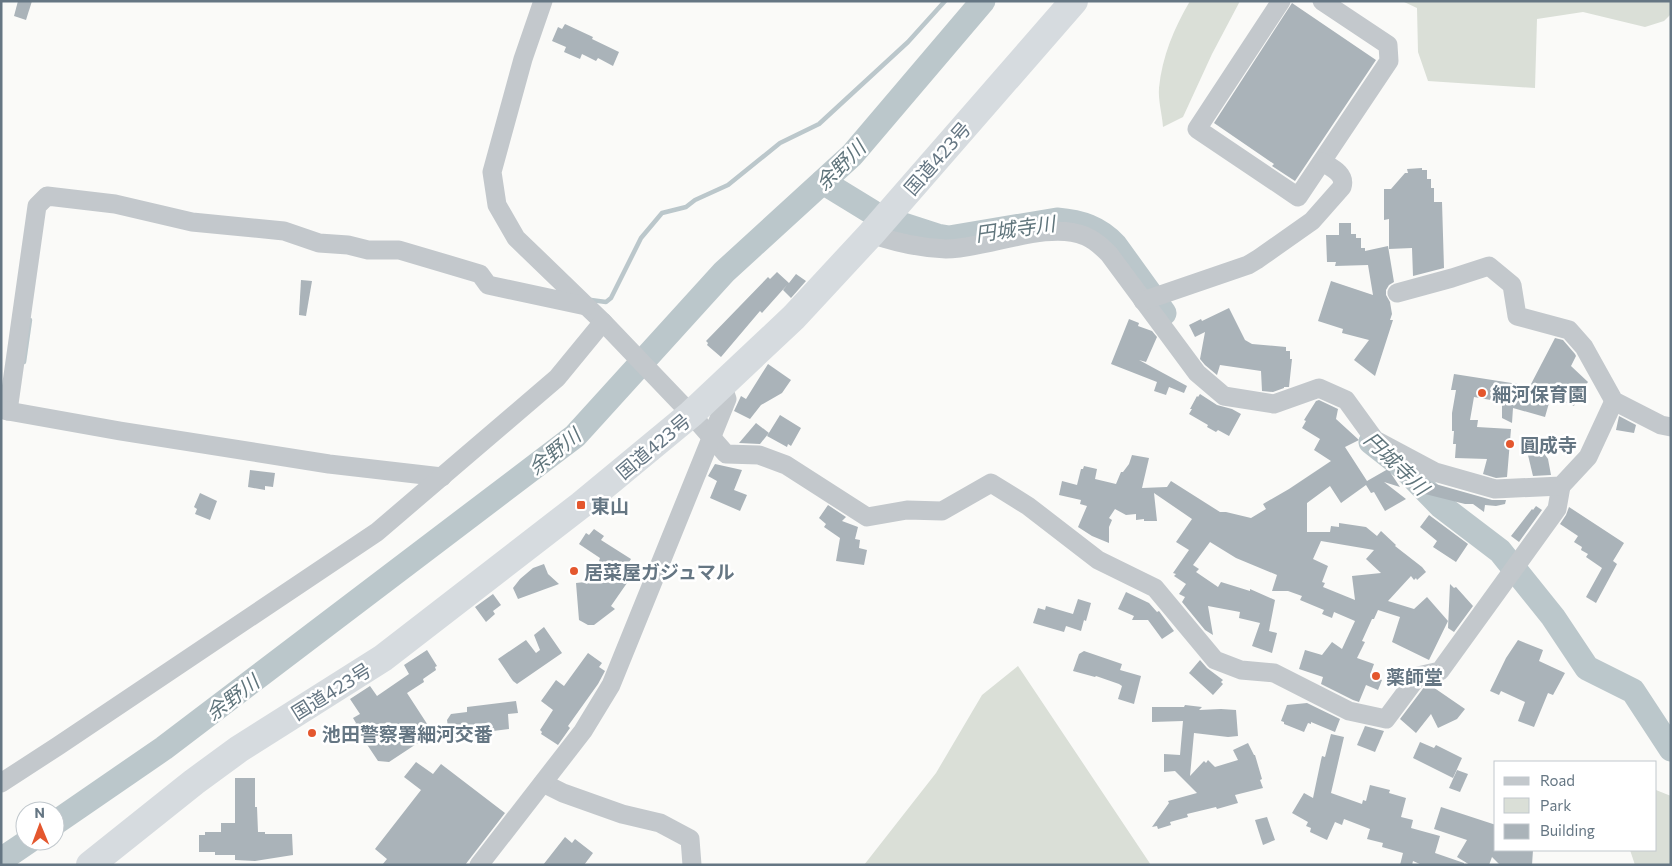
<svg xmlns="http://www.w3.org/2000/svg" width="1672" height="866" font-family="Commissioner,'Noto Sans JP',sans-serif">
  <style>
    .green { fill: #dadfd7 }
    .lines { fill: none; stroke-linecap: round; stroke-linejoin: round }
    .stream { stroke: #bbc7cb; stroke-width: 4.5 }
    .river { stroke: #bbc7cb; stroke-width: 25 }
    .building { fill: #aab3b9; fill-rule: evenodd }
    .minor { stroke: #c3c8cc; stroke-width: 19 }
    .highway { stroke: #d6dbdf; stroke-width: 28 }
    .poi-dot { fill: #e4572e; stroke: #fff; stroke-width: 2 }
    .labels { text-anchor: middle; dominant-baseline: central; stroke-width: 5; stroke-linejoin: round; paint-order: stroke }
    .street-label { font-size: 19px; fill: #657683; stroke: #fff }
    .poi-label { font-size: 19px; font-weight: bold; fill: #657683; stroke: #fff; text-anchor: start }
    .water-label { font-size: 20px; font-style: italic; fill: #60757c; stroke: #fff }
  </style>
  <rect width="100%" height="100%" fill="#fafaf8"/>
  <!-- green -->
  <g class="green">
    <path d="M1190,1H1240L1212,54L1183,117L1163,127C1162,114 1158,100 1159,88C1162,57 1174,28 1190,1Z"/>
    <polygon points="1402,1 1671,1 1671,14 1664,21 1645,27 1583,12 1537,19 1535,88 1428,81 1418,52 1417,8"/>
    <polygon points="1018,666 1151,865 864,865 936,773 982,695"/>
    <polygon points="1656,790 1671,796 1671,865 1635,865 1630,850 1656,850"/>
  </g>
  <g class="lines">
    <!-- stream -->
    <g class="stream">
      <polyline points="591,300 606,302 611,298 641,238 662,213 686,207 695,200 728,185 780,143 819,124 908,42 945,1"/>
      <polyline points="24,362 30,320"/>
    </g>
    <!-- river -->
    <g class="river">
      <polyline points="823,182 872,212"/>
      <path d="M900,224L937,236L949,238L1057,220C1081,222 1099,228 1115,245L1164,313"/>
      <polyline points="1371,442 1404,468 1441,506 1500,551 1553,617 1587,668 1633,691 1671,749"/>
      <polyline points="55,823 164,748 575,436 724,272 852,155 983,1"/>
      <polyline points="1,860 29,841"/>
    </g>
  </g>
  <!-- building -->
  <g class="building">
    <polygon points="18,1 32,1 26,20 14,16"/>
    <polygon points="1292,3 1376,60 1295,181 1272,166 1274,164 1214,123"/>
    <polygon points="565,24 593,37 592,39 619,52 613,66 598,58 596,61 582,54 580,59 564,52 566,47 552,41 558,27 562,29"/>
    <polygon points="1422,168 1422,170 1427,170 1427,179 1431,179 1431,188 1434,188 1434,202 1442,202 1444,268 1413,276 1412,248 1389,249 1389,219 1384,220 1384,189 1391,189 1405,173 1408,173 1407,169"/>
    <polygon points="1339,223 1351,223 1351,234 1356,234 1356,238 1361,238 1361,248 1365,248 1365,251 1388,246 1394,282 1389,285 1386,290 1386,295 1390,302 1392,314 1390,320 1393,320 1375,376 1354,360 1369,340 1342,333 1343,329 1318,321 1331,281 1373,295 1368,265 1335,266 1336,262 1327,262 1326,235 1339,235"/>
    <polygon points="777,272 789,283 796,274 806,281 791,298 783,290 787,285 762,313 760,311 721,357 707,345 708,343 706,341 768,277 770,279"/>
    <polygon points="301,280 312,281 306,316 299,315"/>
    <polygon points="1229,308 1245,340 1252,344 1286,347 1286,351 1290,351 1290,359 1292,359 1289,387 1284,387 1284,388 1273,392 1262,391 1261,371 1220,365 1217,375 1205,365 1200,359 1205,332 1195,337 1189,325 1201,319 1202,321"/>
    <polygon points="1129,319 1139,323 1138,326 1152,331 1157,337 1146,362 1139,360 1187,386 1184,393 1169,387 1166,395 1154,391 1157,382 1111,364"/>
    <polygon points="1555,338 1563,340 1575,354 1576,356 1571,366 1588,382 1579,393 1574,406 1551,396 1545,417 1513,408 1512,423 1502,418 1502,402 1474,397 1470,420 1478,420 1477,427 1511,429 1507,477 1496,478 1483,474 1487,459 1455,458 1456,444 1453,444 1454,431 1452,431 1452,413 1456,390 1451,390 1454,374 1530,386"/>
    <polygon points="768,364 791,380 782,393 761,405 750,419 734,411 741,396 746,399"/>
    <polygon points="1200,394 1217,405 1232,409 1241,414 1229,436 1218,430 1216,432 1207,427 1208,425 1189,414 1192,409 1190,409 1197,396 1198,397"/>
    <path d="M1319,400L1338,409L1336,419L1359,440L1345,447L1367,481L1388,469L1400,487L1384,482L1406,499L1385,511L1374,492L1371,493L1366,485L1341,503L1330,486L1307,503V532H1330L1331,526L1339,527V523L1366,527L1377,536L1381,531L1396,545L1395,546L1422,567L1426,572L1417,580L1416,578L1414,580L1411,576L1388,601L1414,609L1427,597L1448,621L1429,660L1392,642L1400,617L1378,610L1374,619H1372L1362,641L1365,642L1357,658L1374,664L1370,675L1382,680L1378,690L1366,685L1359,702L1353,700L1321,684L1323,677L1299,669L1305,650L1322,655L1332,642L1342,649L1355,621L1334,612L1332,618L1322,614L1324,610L1300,600L1302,596L1288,591H1272L1277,575L1236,558L1210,542L1193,565L1199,569L1196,572L1218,587L1221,582L1250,591V589L1275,600L1269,631L1277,633L1272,653L1252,646L1260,623L1239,618L1240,612L1208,606L1213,635L1205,630L1182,602L1185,597L1179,594L1186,584L1174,576L1176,574L1173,573L1189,550L1176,542L1192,519L1154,493L1157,521H1144V519L1136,520V514L1126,515L1115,509L1109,518L1112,520L1109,527V543L1092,536L1078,527L1087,506L1080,504L1081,500L1059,495L1062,481L1077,485L1081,469H1083L1084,466L1097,469L1095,479L1116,484L1121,472H1123L1129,464L1132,455L1149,458L1142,488L1167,487L1171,481L1220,512H1226L1251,518L1266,509L1263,504L1289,489L1331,461L1314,450L1320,439L1302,428L1306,421L1304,420L1316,401ZM1321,541L1374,550L1366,559L1381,573L1352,576L1355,600L1323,587L1325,583L1322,582L1328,566L1313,559Z"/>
    <polygon points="780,415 801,428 791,446 788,444 787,447 767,436"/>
    <polygon points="1619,416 1636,425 1634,433 1616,430"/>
    <polygon points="756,423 769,433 760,444 739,443"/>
    <polygon points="1541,449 1548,459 1551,475 1533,476 1527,451"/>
    <polygon points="715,464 742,470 734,490 747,495 740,511 710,498 717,481 708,476"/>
    <polygon points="250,470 275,473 273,487 265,486 265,490 248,487"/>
    <polygon points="1425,479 1432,483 1492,500 1506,500 1505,504 1496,506 1485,505 1484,512 1473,504 1465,504 1421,493"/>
    <polygon points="200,493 217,501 210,520 195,514 197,509 194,507"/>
    <polygon points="828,505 846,517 842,521 858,527 855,539 860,540 859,548 867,550 864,565 836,561 840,538 824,527 826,524 819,518"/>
    <polygon points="1536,506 1542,510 1519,542 1511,536 1532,509 1533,510"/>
    <polygon points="1569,507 1624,543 1613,561 1617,564 1596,603 1586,597 1602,568 1586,557 1588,554 1581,550 1582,547 1574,542 1578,536 1560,524 1566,515"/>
    <polygon points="1429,515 1468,544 1456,562 1433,547 1437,541 1420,527"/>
    <polygon points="594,529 604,536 601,540 631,559 619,578 599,566 601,563 599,561 600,558 579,544 586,533 589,535"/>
    <polygon points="544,564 548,574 559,584 518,599 513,588 520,579 533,568"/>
    <polygon points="585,582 627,583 611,606 615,609 594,625 588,625 579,620 576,583"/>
    <polygon points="1450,584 1454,588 1456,587 1473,606 1454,632 1448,628"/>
    <polygon points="1126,592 1149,603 1157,612 1159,611 1174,631 1162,639 1148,620 1132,620 1134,616 1118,609"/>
    <polygon points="493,594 501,605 493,611 495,614 486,622 475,607"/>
    <polygon points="1078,599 1091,603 1086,621 1084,620 1081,631 1066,626 1064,632 1033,623 1038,608 1045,610 1046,606 1073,614"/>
    <polygon points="544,627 562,653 517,684 513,681 498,659 526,640 536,653 540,650 534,635"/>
    <polygon points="1518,640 1543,650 1539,661 1565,673 1553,695 1548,693 1534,727 1518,721 1525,702 1501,691 1499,695 1490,691 1506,658"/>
    <polygon points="427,650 437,666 435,667 436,670 423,679 424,682 407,693 433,733 389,762 378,761 354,725 356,723 353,718 360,714 350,699 370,686 377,696 409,674 404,665"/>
    <polygon points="1084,651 1122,664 1120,670 1141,676 1134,704 1118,699 1122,686 1119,684 1096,676 1095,677 1073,671 1079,654"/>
    <polygon points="588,653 602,663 599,667 605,671 598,684 568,726 570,728 558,745 541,734 542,732 540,730 553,710 541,701 556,680 564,686"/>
    <polygon points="1200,660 1207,668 1223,680 1221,682 1223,684 1213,695 1189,673"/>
    <polygon points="1430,685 1465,709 1457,719 1438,728 1431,714 1416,733 1400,719 1425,686"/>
    <polygon points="516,701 518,713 508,714 509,729 485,732 482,736 450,740 447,720 451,714 467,712 467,707"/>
    <polygon points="1307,703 1340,719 1335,732 1311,722 1311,724 1308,723 1304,732 1284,724 1284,722 1281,721 1287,705"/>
    <polygon points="1185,705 1202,707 1199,710 1221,709 1236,710 1238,736 1228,737 1194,733 1190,776 1204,761 1206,763 1208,760 1215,767 1238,760 1233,750 1248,743 1254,755 1255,755 1262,779 1260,780 1263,788 1235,795 1238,803 1217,809 1216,807 1187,814 1188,817 1170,822 1171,825 1158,829 1157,826 1152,827 1169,803 1168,801 1197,793 1175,771 1164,772 1164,754 1180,755 1183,721 1152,722 1152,707 1184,707"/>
    <polygon points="1365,726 1384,731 1375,752 1357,745"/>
    <polygon points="1331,734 1344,737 1331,793 1362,804 1363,800 1366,801 1370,785 1390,790 1389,793 1406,798 1401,817 1413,820 1411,828 1440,836 1435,853 1464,863 1464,865 1422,865 1413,861 1412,865 1400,865 1403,853 1382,847 1383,843 1367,839 1370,829 1344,819 1342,825 1335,822 1327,840 1310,832 1311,828 1306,826 1308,822 1292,813 1304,793 1313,798 1321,760 1322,756 1325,757"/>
    <polygon points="1420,742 1434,748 1436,745 1462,758 1453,778 1413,758"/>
    <polygon points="416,762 433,774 441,764 505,813 465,865 382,865 387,859 375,849 421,790 404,777"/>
    <polygon points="1457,770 1468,774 1460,792 1449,788"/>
    <polygon points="235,778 255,778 255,807 257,807 258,832 265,832 265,834 292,834 293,855 255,861 235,860 235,855 215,855 215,852 199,852 199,835 205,835 205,832 221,832 221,823 235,823"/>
    <polygon points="1441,807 1496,825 1496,850 1533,850 1532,865 1500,865 1492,857 1489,865 1470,865 1457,857 1467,840 1434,829"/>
    <polygon points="1267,817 1275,840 1263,845 1255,820"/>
    <polygon points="565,837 572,843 575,839 593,853 584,865 543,865"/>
  </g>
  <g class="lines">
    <!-- minor -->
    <g class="minor">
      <polyline points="543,1 523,59 492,172 497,205 516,238 603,322 691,414 726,454 759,455 786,465 867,517 907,510 942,511 991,483 1028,506 1098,560 1155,588 1215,660 1241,670 1274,673 1349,711 1386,719 1418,676 1440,671 1557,509 1561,486"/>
      <polyline points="1281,1 1197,129 1298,197 1389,61 1388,45 1322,1"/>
      <path d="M871,234C894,242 921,248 946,249C986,249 1048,220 1085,236C1095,240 1102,247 1109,254L1197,373L1224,396L1274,404L1319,388L1346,400L1375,440L1435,472L1495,489L1561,486L1588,457L1614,401"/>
      <polyline points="1397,293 1452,278 1489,266 1512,285 1517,316 1569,330 1584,347 1614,401 1661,425 1671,427"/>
      <path d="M1143,301L1248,265L1258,259L1312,221L1342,187C1346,174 1332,168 1322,162"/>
      <polyline points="1,409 8,411 37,206 47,196 115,204 192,222 284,231 319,243 348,245 368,250 399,250 480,274 488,285 586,306"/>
      <polyline points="8,411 120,431 329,464 442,477"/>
      <polyline points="1,783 58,746 377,532 557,378 603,322"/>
      <polyline points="543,783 563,793 622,814 660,823 690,839 692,865"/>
      <polyline points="479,865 583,731 611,685 727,399 722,384"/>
    </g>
    <!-- highway -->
    <polyline class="highway" points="90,865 194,782 239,749 383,658 581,505 691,414 794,317 871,234 1074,1"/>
  </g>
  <!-- markers -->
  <g class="poi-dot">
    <circle cx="1482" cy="393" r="5"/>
    <circle cx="1510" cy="444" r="5"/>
    <rect x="576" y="500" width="10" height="10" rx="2.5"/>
    <circle cx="574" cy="571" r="5"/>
    <circle cx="1376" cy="676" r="5"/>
    <circle cx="312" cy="733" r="5"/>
  </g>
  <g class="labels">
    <!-- street labels -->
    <g class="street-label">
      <text transform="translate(937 158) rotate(-49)">国道423号</text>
      <text transform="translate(653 446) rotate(-40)">国道423号</text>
      <text transform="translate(331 691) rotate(-32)">国道423号</text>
    </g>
    <!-- poi labels -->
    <g class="poi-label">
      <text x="1492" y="393">細河保育園</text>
      <text x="1520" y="444">圓成寺</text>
      <text x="591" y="505">東山</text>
      <text x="584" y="571">居菜屋ガジュマル</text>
      <text x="1386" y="676">薬師堂</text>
      <text x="322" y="733">池田警察署細河交番</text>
    </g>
    <!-- water labels -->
    <g class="water-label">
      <text transform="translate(840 165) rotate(-45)">余野川</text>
      <text transform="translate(1015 228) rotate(-8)">円城寺川</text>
      <text transform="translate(554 451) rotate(-39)">余野川</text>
      <text transform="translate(1397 463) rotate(44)">円城寺川</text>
      <text transform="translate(232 697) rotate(-37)">余野川</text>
    </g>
  </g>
  <!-- border -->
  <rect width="1672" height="866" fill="none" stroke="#657683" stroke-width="5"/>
  <!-- legend -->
  <rect x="1494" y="761" width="162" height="90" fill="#ffffff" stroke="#c1c8cd"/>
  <rect x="1504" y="777" width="25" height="8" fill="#c3c8cc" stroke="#c1c8cd"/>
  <text x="1540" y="786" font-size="15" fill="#657683">Road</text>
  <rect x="1504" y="798" width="25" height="15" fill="#dadfd7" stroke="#c1c8cd"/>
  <text x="1540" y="811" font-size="15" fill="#657683">Park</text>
  <rect x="1504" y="824" width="25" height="15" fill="#aab3b9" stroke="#c1c8cd"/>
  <text x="1540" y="836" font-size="15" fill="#657683">Building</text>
  <!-- north arrow -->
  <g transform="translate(40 826) rotate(359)"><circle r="24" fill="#ffffff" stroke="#c1c8cd"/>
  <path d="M0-4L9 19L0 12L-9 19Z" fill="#e4572e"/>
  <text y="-8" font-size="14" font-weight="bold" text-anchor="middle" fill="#657683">N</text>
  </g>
</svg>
